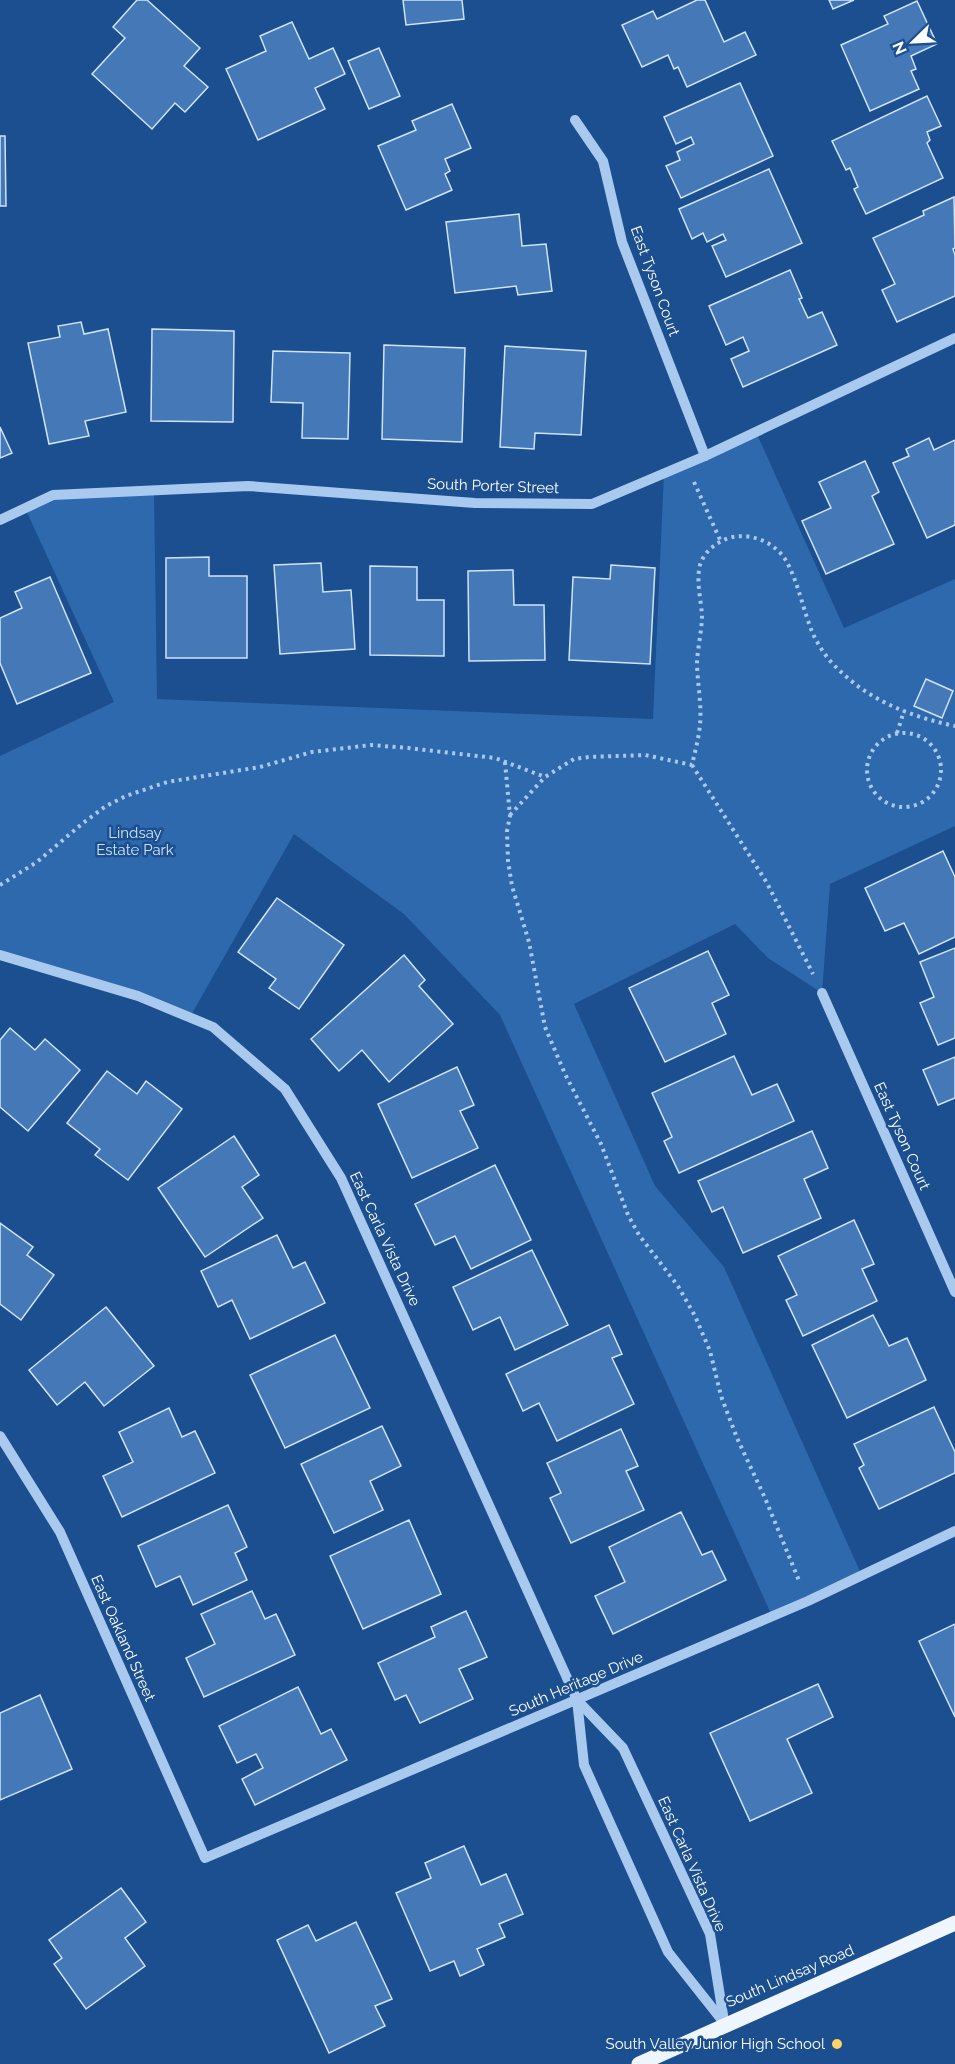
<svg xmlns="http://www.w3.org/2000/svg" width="955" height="2064" font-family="Raleway,sans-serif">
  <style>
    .green { fill: #2e69ad; fill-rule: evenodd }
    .building { fill: #4478b7; stroke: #cfe3fa; stroke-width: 1.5 }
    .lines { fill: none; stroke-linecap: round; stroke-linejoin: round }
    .path { stroke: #a9c9ee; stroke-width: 4; stroke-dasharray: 3 4.5; stroke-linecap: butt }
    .minor { stroke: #a9c9ee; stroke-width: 10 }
    .major { stroke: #f0f6ff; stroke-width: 15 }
    .poi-dot { fill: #ffd166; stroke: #1b4f8f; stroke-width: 2 }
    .labels { text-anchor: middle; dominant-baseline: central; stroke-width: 5; stroke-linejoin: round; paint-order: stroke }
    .street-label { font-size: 15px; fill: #fff; stroke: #1b4f8f }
    .park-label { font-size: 15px; fill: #cfe3fa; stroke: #1b4f8f }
    .poi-label { font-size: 15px; fill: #fff; stroke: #1b4f8f; text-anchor: end }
  </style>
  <rect width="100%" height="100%" fill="#1b4f8f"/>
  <!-- green -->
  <path class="green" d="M756,432L844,628L955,579V826L830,884L822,993L768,958L735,924L574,1004L655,1186L724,1267L862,1576L772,1616L500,1015L404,914L294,834L190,1017L0,956V756L114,702L25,508L53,495L154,490L157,699L653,719L664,473ZM926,679L953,691L942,717L915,706Z"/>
  <!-- building -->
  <g class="building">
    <polygon points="137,0 147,0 200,48 184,66 208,87 185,112 175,103 152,129 92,74 125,38 113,27"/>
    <polygon points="403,0 462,0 464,19 406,25"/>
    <polygon points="697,0 705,0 724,42 745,32 756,55 687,87 678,67 674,69 668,55 642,67 622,25 653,11 657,19"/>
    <polygon points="829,0 854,0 833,9"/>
    <polygon points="917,1 937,44 911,56 916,69 911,71 919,89 870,111 841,45 888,24 884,16"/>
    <polygon points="292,22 309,59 333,48 345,74 315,88 325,109 258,140 226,69 266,51 260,36"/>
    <polygon points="379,48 400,96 369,109 348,61"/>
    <polygon points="740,83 773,156 681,198 666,166 680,160 677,152 694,144 691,137 676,144 664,117"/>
    <polygon points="927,96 941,126 927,132 930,140 927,143 943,178 866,214 854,189 858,187 850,168 846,170 832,141"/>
    <polygon points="452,104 471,148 445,159 450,171 445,174 452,190 406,210 378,146 416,130 412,121"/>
    <polygon points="0,136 5,136 6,206 0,206"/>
    <polygon points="769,169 802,243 726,277 712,246 726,240 723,234 707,242 703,233 692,239 679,209"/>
    <polygon points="954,197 955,248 953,249 955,255 955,296 897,322 882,290 895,284 873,238 924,215 923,211"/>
    <polygon points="519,214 522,246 546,244 552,291 518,295 516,286 455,293 446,222"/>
    <polygon points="790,270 802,298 799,299 808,318 822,312 837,345 743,387 731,359 749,351 743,337 726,345 709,306"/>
    <polygon points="81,322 84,334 108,329 126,412 85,421 89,436 49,444 28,343 60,337 58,326"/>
    <polygon points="152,329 234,331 233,422 151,421"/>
    <polygon points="384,345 465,348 462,442 382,439"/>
    <polygon points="505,346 586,351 581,435 535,433 534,449 500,447"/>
    <polygon points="273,351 350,353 348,439 302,438 303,403 271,402"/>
    <polygon points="0,427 12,453 0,458"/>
    <polygon points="929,438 934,450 955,440 955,525 927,538 893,463 909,456 906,449"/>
    <polygon points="865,461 879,492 872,496 894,544 826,574 802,521 831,508 819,482"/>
    <polygon points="209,557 209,576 247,576 247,658 166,658 166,558"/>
    <polygon points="321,563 323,592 351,590 355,649 280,654 274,565"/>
    <polygon points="611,565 655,568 650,664 569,660 573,577 610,579"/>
    <polygon points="370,566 417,567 417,600 444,600 444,656 370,655"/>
    <polygon points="513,570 514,605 544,605 545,660 469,661 468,571"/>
    <polygon points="50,577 91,673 17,704 0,663 0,618 22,608 15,592"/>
    <polygon points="926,679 953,691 942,718 914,706"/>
    <polygon points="943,851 955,877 955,937 919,954 904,923 885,931 865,888"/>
    <polygon points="277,898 344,945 299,1009 269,988 276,979 238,952"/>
    <polygon points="955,948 955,1038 938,1045 920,1003 934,997 920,962"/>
    <polygon points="708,951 729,995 712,1003 726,1034 665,1062 629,988"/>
    <polygon points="404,955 425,980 419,986 453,1024 389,1082 362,1050 339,1071 311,1039"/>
    <polygon points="10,1028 35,1050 45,1039 80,1070 28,1131 0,1107 0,1040"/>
    <polygon points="734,1056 752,1095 777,1084 794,1121 679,1173 664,1141 672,1137 652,1093"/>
    <polygon points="955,1057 955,1098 938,1105 923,1070"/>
    <polygon points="457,1067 474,1105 460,1111 478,1148 412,1178 378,1104"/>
    <polygon points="107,1071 137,1094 146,1081 182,1109 128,1180 95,1155 100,1149 67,1123"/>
    <polygon points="812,1131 828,1168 804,1179 821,1218 743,1253 723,1207 712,1212 698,1181"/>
    <polygon points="234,1136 259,1175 242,1187 263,1218 205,1257 158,1188"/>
    <polygon points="495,1165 531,1240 471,1269 455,1236 435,1245 415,1204"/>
    <polygon points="854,1220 874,1264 862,1269 877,1301 803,1336 786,1300 797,1295 778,1256"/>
    <polygon points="0,1223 33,1247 27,1255 54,1275 21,1320 0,1304"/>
    <polygon points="277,1235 293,1268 305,1262 325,1303 250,1339 232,1300 218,1307 201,1271"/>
    <polygon points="532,1250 568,1325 515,1350 500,1317 473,1330 453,1287"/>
    <polygon points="106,1307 154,1366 104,1406 85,1382 57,1405 29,1370"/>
    <polygon points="873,1315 889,1346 907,1338 926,1380 847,1418 812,1345"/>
    <polygon points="609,1325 622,1354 612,1358 634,1404 557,1441 539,1403 523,1411 506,1374"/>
    <polygon points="335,1335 370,1408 285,1448 250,1375"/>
    <polygon points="934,1407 955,1452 955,1473 879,1509 859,1468 864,1465 854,1444"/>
    <polygon points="169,1408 182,1437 195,1431 215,1473 122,1517 103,1476 133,1462 119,1432"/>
    <polygon points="382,1426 401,1466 370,1481 383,1510 334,1533 301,1464"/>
    <polygon points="621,1429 638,1466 626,1471 644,1510 571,1543 550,1498 561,1493 547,1463"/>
    <polygon points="228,1505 247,1547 235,1553 247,1580 193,1605 180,1576 156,1587 138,1546"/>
    <polygon points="681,1512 702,1555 712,1551 726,1580 613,1634 595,1596 625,1582 609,1547"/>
    <polygon points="409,1520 441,1594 363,1629 330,1556"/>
    <polygon points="252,1591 265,1619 276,1614 295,1655 204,1697 186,1658 215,1644 201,1614"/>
    <polygon points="466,1611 487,1657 459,1669 473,1699 420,1723 406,1695 395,1700 378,1663 435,1637 431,1627"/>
    <polygon points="955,1624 955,1717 919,1641"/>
    <polygon points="818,1684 833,1717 787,1739 812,1793 750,1821 710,1733"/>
    <polygon points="298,1687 321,1734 331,1729 347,1760 255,1805 242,1779 263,1768 256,1754 237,1763 219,1726"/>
    <polygon points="40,1695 72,1769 0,1800 0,1713"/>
    <polygon points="464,1846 481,1885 506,1874 523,1914 499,1924 505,1937 477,1949 484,1965 460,1976 454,1961 430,1971 396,1893 431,1878 425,1863"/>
    <polygon points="121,1888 146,1922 125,1938 145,1966 86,2009 54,1964 62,1958 49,1940"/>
    <polygon points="356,1922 392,1999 375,2006 385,2026 329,2053 277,1940 308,1925 316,1941"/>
  </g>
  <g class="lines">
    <!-- path -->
    <g class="path">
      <polyline points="694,482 721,542"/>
      <polyline points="897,733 904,711"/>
      <circle cx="904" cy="770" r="37"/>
      <polyline points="505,762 510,816 507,831 508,861 512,886 529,942 545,1027 565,1074 601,1144 628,1215 639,1235 678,1286 695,1316 710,1351 721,1396 737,1438 765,1498 800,1583"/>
      <polyline points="692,765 767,883 813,974"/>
      <polyline points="510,815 545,777"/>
      <path d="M0,885L37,862L83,823L106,806L126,796L167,782L260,767L312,752L371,745L408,748L495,758L545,777L574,759L589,757L645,755L692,765C695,751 699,738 700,724C702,704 697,682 697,661C698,646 702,630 702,615C701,600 696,581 700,565C704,552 716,542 729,538C749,532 773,541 785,559C799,582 803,612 814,636C820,648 828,660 838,669C870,701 912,717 955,726"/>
    </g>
    <!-- minor -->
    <g class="minor">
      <polyline points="575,120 603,161 622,242 705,456"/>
      <polyline points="0,520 53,495 248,486 475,503 592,504 705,456 955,338"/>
      <polyline points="0,955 138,996 213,1027 285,1089 341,1178 577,1700 584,1765 668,1952 725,2024"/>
      <polyline points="822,993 955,1292"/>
      <polyline points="0,1436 60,1532 205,1858 808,1601 955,1531"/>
      <polyline points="577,1700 623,1748 710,1934 724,2021"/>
    </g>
    <!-- major -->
    <polyline class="major" points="639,2064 955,1923"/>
  </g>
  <!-- markers -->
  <circle class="poi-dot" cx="837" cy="2044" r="6"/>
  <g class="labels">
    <!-- street labels -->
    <g class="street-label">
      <text transform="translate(655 281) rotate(70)">East Tyson Court</text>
      <text transform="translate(493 486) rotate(2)">South Porter Street</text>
      <text transform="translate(902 1136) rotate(66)">East Tyson Court</text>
      <text transform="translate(385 1239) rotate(65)">East Carla Vista Drive</text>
      <text transform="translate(123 1638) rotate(66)">East Oakland Street</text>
      <text transform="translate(576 1684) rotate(-23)">South Heritage Drive</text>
      <text transform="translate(692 1864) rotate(66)">East Carla Vista Drive</text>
      <text transform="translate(790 1976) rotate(-23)">South Lindsay Road</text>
    </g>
    <!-- park labels -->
    <g class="park-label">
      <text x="135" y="833">Lindsay<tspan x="135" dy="17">Estate Park</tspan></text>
    </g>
    <!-- poi labels -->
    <g class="poi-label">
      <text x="825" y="2044">South Valley Junior High School</text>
    </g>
  </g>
  <!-- north arrow -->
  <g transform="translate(913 42) rotate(246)" stroke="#1b4f8f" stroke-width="4.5" paint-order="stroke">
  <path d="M0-4.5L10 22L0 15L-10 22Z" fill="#ffffff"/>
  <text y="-9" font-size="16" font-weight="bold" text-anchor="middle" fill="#ffffff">N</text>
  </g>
</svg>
